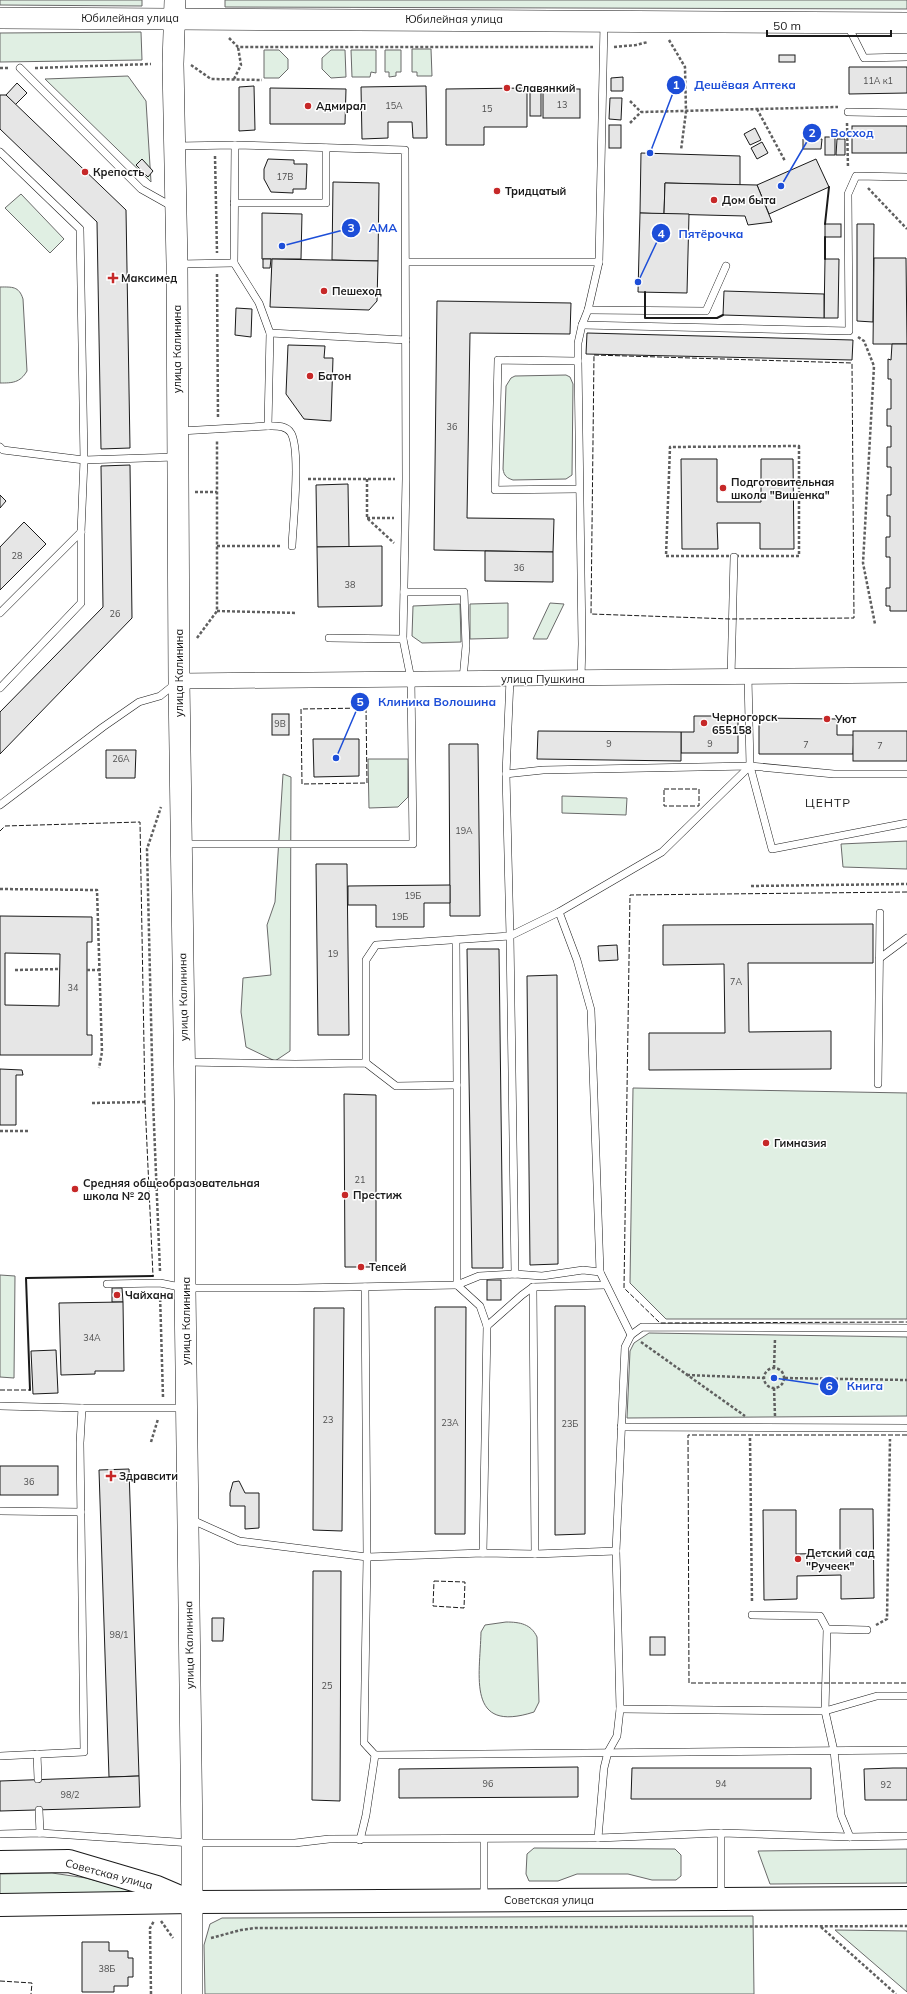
<svg xmlns="http://www.w3.org/2000/svg" width="907" height="1994" font-family="Mulish,sans-serif">
  <style>
    .green { fill: #e0efe3; stroke: #6a6a6a }
    .building { fill: #e6e6e6; stroke: #1a1a1a; fill-rule: evenodd }
    .lines { fill: none; stroke-linecap: round; stroke-linejoin: round }
    .lane-casing { stroke: #1a1a1a; stroke-width: 8 }
    .street-casing { stroke: #1a1a1a; stroke-width: 16 }
    .secondary-casing { stroke: #1a1a1a; stroke-width: 22 }
    .primary-casing { stroke: #1a1a1a; stroke-width: 24 }
    .path { stroke: #5f5f5f; stroke-width: 2.5; stroke-dasharray: 3 2; stroke-linecap: butt }
    .lane { stroke: #fff; stroke-width: 7 }
    .street { stroke: #fff; stroke-width: 15 }
    .secondary { stroke: #fff; stroke-width: 21 }
    .primary { stroke: #fff; stroke-width: 22 }
    .fence { stroke: #1a1a1a; stroke-width: 1; stroke-dasharray: 5 2; stroke-linecap: butt }
    .wall { stroke: #1a1a1a; stroke-width: 2 }
    .poi-dot { fill: #c62828; stroke: #fff; stroke-width: 1.5 }
    .labels { text-anchor: middle; dominant-baseline: central; stroke-width: 3; stroke-linejoin: round; paint-order: stroke }
    .number-label { font-size: 9px; fill: #4d4d4d }
    .street-label { font-size: 11px; fill: #1a1a1a; stroke: #fff }
    .poi-label { font-size: 11px; font-weight: bold; fill: #1a1a1a; stroke: #fff; text-anchor: start }
    .neighbourhood-label { font-size: 12px; letter-spacing: 1px; fill: #1a1a1a; stroke: #fff }
    .leader { fill: none; stroke: #1d4ed8; stroke-width: 1.5 }
    .callout-dot { fill: #1d4ed8; stroke: #fff; stroke-width: 1.5 }
    .mark-label { font-size: 12px; text-anchor: middle; font-weight: bold; fill: #fff }
    .callout-label { font-size: 12px; text-anchor: middle; font-weight: bold; fill: #1d4ed8; stroke: #fff; stroke-width: 3; stroke-linejoin: round; paint-order: stroke }
  </style>
  <rect width="100%" height="100%" fill="#fff"/>
  <!-- green -->
  <g class="green">
    <polygon points="0,0 142,0 142,6 0,5"/>
    <polygon points="225,0 907,0 907,9 225,7"/>
    <polygon points="141,32 142,60 0,62 0,33"/>
    <polygon points="412,49 431,49 432,76 417,76 417,72 412,72"/>
    <polygon points="264,50 279,50 288,59 288,69 279,78 264,78"/>
    <polygon points="331,50 345,50 346,77 331,78 322,69 322,58"/>
    <polygon points="351,50 376,50 376,73 371,72 370,77 352,77"/>
    <polygon points="385,50 401,50 401,72 396,72 396,76 389,77 389,72 385,72"/>
    <polygon points="128,76 146,101 151,182 45,79"/>
    <polygon points="21,194 64,239 50,253 5,208"/>
    <path d="M0,287C12,287 19,286 23,299L27,371C20,383 12,383 0,383Z"/>
    <path d="M566,375L570,377L573,384L572,475L566,479L513,480C507,478 504,476 503,469L506,386L511,378L515,376Z"/>
    <polygon points="508,603 508,638 470,639 470,604"/>
    <polygon points="550,603 564,604 547,639 533,639"/>
    <polygon points="460,604 461,642 422,643 412,636 413,606"/>
    <polygon points="368,759 408,759 408,797 398,807 369,808"/>
    <polygon points="283,774 291,777 290,1051 275,1061 246,1047 241,1012 243,978 271,975 267,925 275,902"/>
    <polygon points="562,796 627,798 626,815 562,813"/>
    <polygon points="907,841 907,869 843,867 841,844"/>
    <polygon points="633,1088 907,1093 907,1319 666,1319 630,1283"/>
    <polygon points="0,1275 15,1276 14,1378 0,1377"/>
    <polygon points="649,1333 907,1337 907,1416 627,1418 630,1351 634,1343"/>
    <path d="M506,1622C520,1622 531,1624 537,1637L539,1702L534,1712C466,1734 480,1676 481,1632L485,1625Z"/>
    <polygon points="534,1848 675,1849 681,1855 681,1876 676,1880 652,1880 628,1874 577,1874 558,1881 529,1881 526,1874 527,1854"/>
    <polygon points="907,1849 907,1883 770,1884 758,1851"/>
    <polygon points="52,1873 86,1878 146,1894 0,1897 0,1874"/>
    <polygon points="753,1916 754,1994 205,1994 204,1945 210,1924 222,1918"/>
    <polygon points="835,1930 907,1931 907,1992"/>
  </g>
  <!-- building -->
  <g class="building">
    <rect x="779" y="55" width="16" height="7"/>
    <polygon points="849,67 907,67 907,93 849,94"/>
    <polygon points="623,77 623,91 611,91 611,78"/>
    <polygon points="17,83 27,93 15,105 6,95"/>
    <polygon points="254,86 255,130 239,131 239,87"/>
    <polygon points="426,86 427,138 413,138 412,122 388,122 388,138 362,139 361,87"/>
    <polygon points="270,88 346,89 345,124 270,124"/>
    <polygon points="527,88 527,127 484,127 484,145 446,145 446,89"/>
    <rect x="543" y="89" width="37" height="29"/>
    <rect x="530" y="91" width="11" height="25"/>
    <polygon points="0,95 6,95 126,210 130,448 101,449 97,222 0,129"/>
    <polygon points="610,98 622,98 621,120 609,119"/>
    <rect x="609" y="125" width="12" height="23"/>
    <rect x="852" y="126" width="55" height="27"/>
    <polygon points="755,128 761,140 750,145 744,134"/>
    <rect x="825" y="137" width="10" height="18"/>
    <polygon points="803,139 822,139 821,149 803,149"/>
    <polygon points="837,139 845,139 845,155 836,155"/>
    <polygon points="762,142 768,153 757,159 751,148"/>
    <polygon points="641,153 740,156 740,185 665,183 664,214 640,213"/>
    <polygon points="142,159 153,171 148,177 136,165"/>
    <polygon points="268,159 294,160 294,164 307,164 306,189 293,189 293,193 271,192 264,179 264,169"/>
    <polygon points="816,159 829,187 769,214 757,185"/>
    <polygon points="333,182 379,183 378,261 332,260"/>
    <polygon points="665,183 757,185 772,222 748,225 745,216 664,214"/>
    <polygon points="262,213 302,214 301,259 262,259"/>
    <polygon points="640,213 689,214 687,293 638,292"/>
    <rect x="825" y="224" width="16" height="13"/>
    <polygon points="857,224 874,224 873,322 857,321"/>
    <polygon points="874,258 906,258 907,344 873,344"/>
    <polygon points="263,259 271,259 270,268 263,268"/>
    <polygon points="272,259 378,261 377,301 369,310 270,307"/>
    <polygon points="825,259 839,259 838,318 824,318"/>
    <polygon points="724,291 824,294 824,318 723,315"/>
    <polygon points="437,301 571,303 570,334 470,333 467,518 554,519 553,552 434,550"/>
    <polygon points="236,308 252,309 251,337 235,335"/>
    <polygon points="587,333 853,340 852,360 586,354"/>
    <polygon points="892,344 907,344 907,611 890,611 890,606 886,606 886,588 890,588 890,557 886,557 886,537 890,537 890,516 887,516 887,495 891,495 891,467 887,467 887,447 891,447 891,426 887,426 887,409 891,409 891,379 888,379 888,359 891,360"/>
    <polygon points="288,345 325,346 324,358 333,358 331,421 304,419 286,394"/>
    <polygon points="681,459 717,459 717,502 761,502 761,459 793,459 794,549 760,549 760,523 717,523 718,549 682,549"/>
    <polygon points="130,465 132,618 0,754 0,712 103,607 101,466"/>
    <polygon points="348,484 349,547 317,547 316,485"/>
    <polygon points="0,495 6,501 0,508"/>
    <polygon points="24,522 46,544 0,590 0,547"/>
    <polygon points="382,546 382,606 318,607 317,547"/>
    <polygon points="485,551 553,552 553,582 485,581"/>
    <rect x="272" y="714" width="17" height="21"/>
    <polygon points="694,716 738,716 738,753 681,753 681,732 694,732"/>
    <polygon points="759,718 837,719 837,735 854,735 853,754 759,754"/>
    <polygon points="538,731 681,732 681,761 537,759"/>
    <rect x="853" y="731" width="54" height="30"/>
    <polygon points="313,739 359,739 359,776 314,777"/>
    <polygon points="449,744 478,744 480,916 450,916"/>
    <polygon points="106,750 136,750 135,778 106,778"/>
    <polygon points="316,864 347,864 349,1035 318,1035"/>
    <polygon points="450,885 450,903 424,903 424,927 376,927 376,905 348,905 348,886"/>
    <path d="M0,916L92,917V942H87V1035H92V1055H0ZM5,953L60,954L59,1006L5,1005Z"/>
    <polygon points="873,924 873,963 748,963 749,1032 831,1031 831,1069 649,1070 649,1033 725,1033 724,964 663,965 663,925"/>
    <polygon points="617,945 618,960 599,961 598,946"/>
    <polygon points="467,949 499,949 503,1268 472,1268"/>
    <polygon points="557,975 558,1264 530,1265 527,976"/>
    <polygon points="0,1069 22,1070 23,1075 16,1075 16,1125 0,1125"/>
    <polygon points="344,1094 376,1095 376,1267 345,1267"/>
    <rect x="487" y="1280" width="14" height="20"/>
    <polygon points="112,1288 122,1288 123,1302 112,1302"/>
    <polygon points="123,1302 124,1371 95,1371 95,1374 61,1375 59,1303"/>
    <polygon points="555,1306 585,1306 585,1534 555,1535"/>
    <polygon points="435,1307 466,1307 465,1534 435,1534"/>
    <polygon points="314,1308 344,1308 342,1531 313,1530"/>
    <polygon points="56,1350 58,1393 33,1394 31,1351"/>
    <rect x="0" y="1466" width="58" height="29"/>
    <polygon points="129,1469 139,1776 109,1777 99,1470"/>
    <polygon points="239,1481 245,1493 259,1493 259,1528 245,1529 245,1506 230,1506 230,1493 233,1482"/>
    <polygon points="840,1509 873,1509 874,1598 841,1599 841,1575 797,1576 797,1599 764,1600 763,1510 796,1510 796,1554 840,1553"/>
    <polygon points="313,1571 341,1571 340,1801 312,1800"/>
    <polygon points="212,1618 224,1618 223,1641 212,1641"/>
    <rect x="650" y="1637" width="15" height="18"/>
    <polygon points="578,1767 578,1797 399,1798 399,1769"/>
    <polygon points="632,1768 811,1768 811,1799 631,1799"/>
    <polygon points="893,1768 907,1768 907,1800 865,1800 864,1769"/>
    <polygon points="139,1776 140,1807 0,1811 0,1781"/>
    <polygon points="82,1942 109,1942 109,1951 128,1951 128,1958 133,1958 133,1977 128,1977 128,1986 114,1986 114,1992 82,1992"/>
  </g>
  <g class="lines">
    <defs>
      <g id="lane">
        <polyline points="848,26 864,58 907,57"/>
        <polyline points="20,68 141,189 173,207"/>
        <polyline points="848,112 907,113"/>
        <path d="M235,145L234,263L259,303L270,333L268,426C276,426 286,425 291,433C301,451 293,523 292,546"/>
        <polyline points="177,146 235,145 405,150 406,479 403,639 411,679 413,844 183,844"/>
        <polyline points="0,152 80,229 84,460 81,532 81,603 0,688"/>
        <polyline points="234,203 326,203 326,148"/>
        <polyline points="406,262 599,262"/>
        <polyline points="178,264 234,263"/>
        <polyline points="588,310 706,311 726,266"/>
        <polyline points="582,325 849,331 848,194 856,176 907,177"/>
        <polyline points="270,333 406,340"/>
        <polyline points="578,361 498,360 495,490 579,489"/>
        <polyline points="180,431 268,426"/>
        <polyline points="0,447 3,450 84,460 175,457"/>
        <polyline points="404,592 464,592 466,646 463,679"/>
        <polyline points="0,613 81,532"/>
        <polyline points="329,638 403,639"/>
        <polyline points="731,677 734,557"/>
        <polyline points="748,677 750,766 772,849 907,823"/>
        <polyline points="581,678 582,644 578,361 578,343 582,325 588,310 599,262 604,23"/>
        <polyline points="506,774 543,770 750,766 834,774 907,774"/>
        <polyline points="0,805 103,727 139,702 160,696 175,684"/>
        <polyline points="559,912 577,960 591,1010 600,1272 631,1335"/>
        <polyline points="880,958 907,938"/>
        <polyline points="185,1062 295,1064 366,1063 396,1086 457,1085 456,940"/>
        <polyline points="366,1063 366,960 376,945 510,936 506,774 510,679"/>
        <polyline points="878,1084 880,913"/>
        <polyline points="457,1085 457,1285 480,1306 487,1326 483,1553"/>
        <polyline points="515,1274 510,936 559,912 662,852 750,766"/>
        <polyline points="107,1284 160,1283 185,1288 297,1288 457,1285 479,1276 515,1274 542,1276 583,1270 600,1272"/>
        <polyline points="533,1287 535,1554"/>
        <polyline points="487,1326 522,1295 533,1287 605,1285"/>
        <polyline points="0,1406 82,1408"/>
        <polyline points="621,1427 907,1428"/>
        <polyline points="0,1511 81,1512"/>
        <polyline points="190,1519 239,1541 367,1557 483,1553 535,1554 616,1551"/>
        <polyline points="752,1615 820,1616 827,1629"/>
        <polyline points="620,1709 825,1711 877,1696 907,1696"/>
        <polyline points="37,1754 38,1779"/>
        <polyline points="375,1755 907,1750"/>
        <polyline points="0,1756 84,1752 80,1443 82,1408 184,1408"/>
        <polyline points="39,1810 40,1833"/>
        <polyline points="721,1833 721,1897"/>
        <polyline points="0,1834 40,1833 192,1843 295,1843 329,1839 598,1838 721,1833 850,1837 907,1836"/>
        <polyline points="850,1837 841,1815 834,1751 825,1711 827,1629 867,1630"/>
        <polyline points="598,1838 604,1768 608,1752 617,1736 620,1709 616,1551 625,1347 631,1335 642,1327 907,1328"/>
        <polyline points="360,1840 366,1815 375,1755 364,1743 367,1557 365,1287"/>
        <polyline points="484,1897 484,1840"/>
      </g>
      <polyline id="street" points="179,681 907,675"/>
      <g id="secondary">
        <polyline points="175,0 173,64 177,264 179,681 185,1101 185,1288 192,1843 192,1994"/>
        <polyline points="0,18 907,23"/>
      </g>
      <g id="primary">
        <polyline points="0,1862 69,1861 157,1887 185,1899"/>
        <polyline points="0,1905 192,1902 907,1898"/>
      </g>
    </defs>
    <!-- lane casing -->
    <use href="#lane" class="lane-casing"/>
    <!-- street casing -->
    <use href="#street" class="street-casing"/>
    <!-- secondary casing -->
    <use href="#secondary" class="secondary-casing"/>
    <!-- primary casing -->
    <use href="#primary" class="primary-casing"/>
    <!-- path -->
    <g class="path">
      <polyline points="229,38 238,47 593,47"/>
      <polyline points="669,40 685,67 686,112 681,150"/>
      <polyline points="614,47 636,45 648,42"/>
      <polyline points="191,65 211,79 262,80"/>
      <polyline points="0,68 8,68"/>
      <polyline points="35,68 151,64"/>
      <polyline points="234,79 241,65 238,47"/>
      <polyline points="630,101 641,112"/>
      <polyline points="757,109 785,161"/>
      <polyline points="630,123 641,112 838,107"/>
      <polyline points="847,123 848,168"/>
      <polyline points="215,156 217,253"/>
      <polyline points="868,188 907,229"/>
      <polyline points="217,274 218,419"/>
      <polyline points="858,337 864,341 874,366 863,563 875,624"/>
      <polygon points="799,446 799,556 666,556 670,447"/>
      <polyline points="308,479 395,479"/>
      <polyline points="367,479 367,518 394,543"/>
      <polyline points="195,492 217,492"/>
      <polyline points="367,518 394,518"/>
      <polyline points="217,546 280,546"/>
      <polyline points="217,611 297,613"/>
      <polyline points="197,638 217,611 217,440"/>
      <polyline points="751,886 907,884"/>
      <polyline points="0,889 97,890 102,1052 99,1068"/>
      <polyline points="15,970 59,969"/>
      <polyline points="87,970 100,970"/>
      <polyline points="92,1103 145,1102"/>
      <polyline points="0,1131 28,1131"/>
      <polyline points="160,1271 153,1101 147,849 161,807"/>
      <polyline points="160,1294 163,1397"/>
      <polyline points="641,1342 745,1416"/>
      <circle cx="774" cy="1378" r="10"/>
      <polyline points="774,1368 775,1339"/>
      <polyline points="687,1375 764,1378"/>
      <polyline points="785,1378 907,1380"/>
      <polyline points="774,1388 775,1416"/>
      <polyline points="750,1438 752,1603"/>
      <polyline points="151,1442 158,1419"/>
      <polyline points="876,1625 887,1619 890,1439"/>
      <polyline points="161,1921 173,1938"/>
      <polyline points="821,1927 896,1994"/>
      <polyline points="211,1938 241,1930 255,1928 907,1926"/>
      <polyline points="151,1994 150,1928 154,1921"/>
    </g>
    <!-- lane -->
    <use href="#lane" class="lane"/>
    <!-- street -->
    <use href="#street" class="street"/>
    <!-- secondary -->
    <use href="#secondary" class="secondary"/>
    <!-- primary -->
    <use href="#primary" class="primary"/>
    <!-- fence -->
    <g class="fence">
      <polygon points="594,355 852,363 854,618 731,619 591,614"/>
      <polygon points="366,708 367,783 302,784 301,709"/>
      <rect x="664" y="789" width="35" height="17"/>
      <polyline points="0,831 5,826 140,822 145,1102 153,1276"/>
      <polyline points="907,892 630,895 624,1288 660,1323 907,1322"/>
      <polyline points="0,1390 30,1390"/>
      <polyline points="907,1435 688,1435 689,1683 907,1683"/>
      <polygon points="434,1581 465,1582 464,1608 433,1606"/>
      <polyline points="0,1981 32,1983 31,1994"/>
    </g>
    <!-- wall -->
    <g class="wall">
      <polyline points="825,224 829,187"/>
      <polyline points="825,237 825,259"/>
      <polyline points="645,292 645,318 717,318 723,315"/>
      <polyline points="30,1390 26,1278 153,1276"/>
    </g>
  </g>
  <!-- markers -->
  <g class="poi-dot">
    <circle cx="507" cy="88" r="4"/>
    <circle cx="308" cy="106" r="4"/>
    <circle cx="85" cy="172" r="4"/>
    <circle cx="497" cy="191" r="4"/>
    <circle cx="714" cy="200" r="4"/>
    <path d="M111 272h4v4h4v4h-4v4h-4v-4h-4v-4h4z"/>
    <circle cx="324" cy="291" r="4"/>
    <circle cx="310" cy="376" r="4"/>
    <circle cx="723" cy="488" r="4"/>
    <circle cx="827" cy="719" r="4"/>
    <circle cx="704" cy="723" r="4"/>
    <circle cx="766" cy="1143" r="4"/>
    <circle cx="75" cy="1189" r="4"/>
    <circle cx="345" cy="1195" r="4"/>
    <circle cx="361" cy="1267" r="4"/>
    <circle cx="117" cy="1295" r="4"/>
    <path d="M109 1470h4v4h4v4h-4v4h-4v-4h-4v-4h4z"/>
    <circle cx="798" cy="1559" r="4"/>
  </g>
  <g class="labels">
    <!-- number labels -->
    <g class="number-label">
      <text x="878" y="80">11А к1</text>
      <text x="562" y="104">13</text>
      <text x="394" y="105">15А</text>
      <text x="487" y="108">15</text>
      <text x="285" y="176">17В</text>
      <text x="452" y="426">36</text>
      <text x="17" y="555">28</text>
      <text x="519" y="567">36</text>
      <text x="350" y="584">38</text>
      <text x="115" y="613">26</text>
      <text x="280" y="723">9В</text>
      <text x="609" y="743">9</text>
      <text x="710" y="743">9</text>
      <text x="806" y="744">7</text>
      <text x="880" y="745">7</text>
      <text x="121" y="758">26А</text>
      <text x="464" y="830">19А</text>
      <text x="413" y="895">19Б</text>
      <text x="400" y="916">19Б</text>
      <text x="333" y="953">19</text>
      <text x="736" y="981">7А</text>
      <text x="73" y="987">34</text>
      <text x="360" y="1179">21</text>
      <text x="92" y="1337">34А</text>
      <text x="328" y="1419">23</text>
      <text x="450" y="1422">23А</text>
      <text x="570" y="1423">23Б</text>
      <text x="29" y="1481">36</text>
      <text x="119" y="1634">98/1</text>
      <text x="327" y="1685">25</text>
      <text x="488" y="1783">96</text>
      <text x="721" y="1783">94</text>
      <text x="886" y="1784">92</text>
      <text x="70" y="1794">98/2</text>
      <text x="107" y="1968">38Б</text>
    </g>
    <!-- street labels -->
    <g class="street-label">
      <text x="130" y="18">Юбилейная улица</text>
      <text x="454" y="19">Юбилейная улица</text>
      <text transform="translate(177 349) rotate(-90)">улица Калинина</text>
      <text transform="translate(179 673) rotate(-90)">улица Калинина</text>
      <text x="543" y="679">улица Пушкина</text>
      <text transform="translate(183 997) rotate(-91)">улица Калинина</text>
      <text transform="translate(186 1321) rotate(-90)">улица Калинина</text>
      <text transform="translate(189 1645) rotate(-91)">улица Калинина</text>
      <text transform="translate(109 1874) rotate(15)">Советская улица</text>
      <text x="549" y="1900">Советская улица</text>
    </g>
    <!-- poi labels -->
    <g class="poi-label">
      <text x="515" y="88">Славянкий</text>
      <text x="316" y="106">Адмирал</text>
      <text x="93" y="172">Крепость</text>
      <text x="505" y="191">Тридцатый</text>
      <text x="722" y="200">Дом быта</text>
      <text x="121" y="278">Максимед</text>
      <text x="332" y="291">Пешеход</text>
      <text x="318" y="376">Батон</text>
      <text x="731" y="482">Подготовительная<tspan x="731" dy="13">школа "Вишенка"</tspan></text>
      <text x="712" y="717">Черногорск<tspan x="712" dy="13">655158</tspan></text>
      <text x="835" y="719">Уют</text>
      <text x="774" y="1143">Гимназия</text>
      <text x="83" y="1183">Средняя общеобразовательная<tspan x="83" dy="13">школа № 20</tspan></text>
      <text x="353" y="1195">Престиж</text>
      <text x="369" y="1267">Тепсей</text>
      <text x="125" y="1295">Чайхана</text>
      <text x="119" y="1476">Здравсити</text>
      <text x="806" y="1553">Детский сад<tspan x="806" dy="13">"Ручеек"</tspan></text>
    </g>
    <!-- neighbourhood labels -->
    <g class="neighbourhood-label">
      <text x="828" y="802">ЦЕНТР</text>
    </g>
  </g>
  <!-- callouts -->
  <path class="leader" d="M650 153L676 85M781 186L812 133M282 246L351 228M638 282L661 233M336 758L360 702M774 1378L829 1386"/>
  <g class="callout-dot">
    <circle cx="650" cy="153" r="4"/>
    <circle cx="781" cy="186" r="4"/>
    <circle cx="282" cy="246" r="4"/>
    <circle cx="638" cy="282" r="4"/>
    <circle cx="336" cy="758" r="4"/>
    <circle cx="774" cy="1378" r="4"/>
    <circle cx="676" cy="85" r="10"/>
    <circle cx="812" cy="133" r="10"/>
    <circle cx="351" cy="228" r="10"/>
    <circle cx="661" cy="233" r="10"/>
    <circle cx="360" cy="702" r="10"/>
    <circle cx="829" cy="1386" r="10"/>
  </g>
  <g class="mark-label">
    <text x="676" y="89">1</text>
    <text x="812" y="137">2</text>
    <text x="351" y="232">3</text>
    <text x="661" y="238">4</text>
    <text x="360" y="706">5</text>
    <text x="829" y="1390">6</text>
  </g>
  <g class="callout-label">
    <text x="745" y="89">Дешёвая Аптека</text>
    <text x="852" y="137">Восход</text>
    <text x="383" y="232">АМА</text>
    <text x="711" y="238">Пятёрочка</text>
    <text x="437" y="706">Клиника Волошина</text>
    <text x="865" y="1390">Книга</text>
  </g>
  <!-- scale -->
  <path d="M767 30v6h124v-6" fill="none" stroke="#1a1a1a" stroke-width="2"/>
  <text x="773" y="30" font-size="12" fill="#1a1a1a" stroke="#ffffff" stroke-width="3" paint-order="stroke">50 m</text>
</svg>
